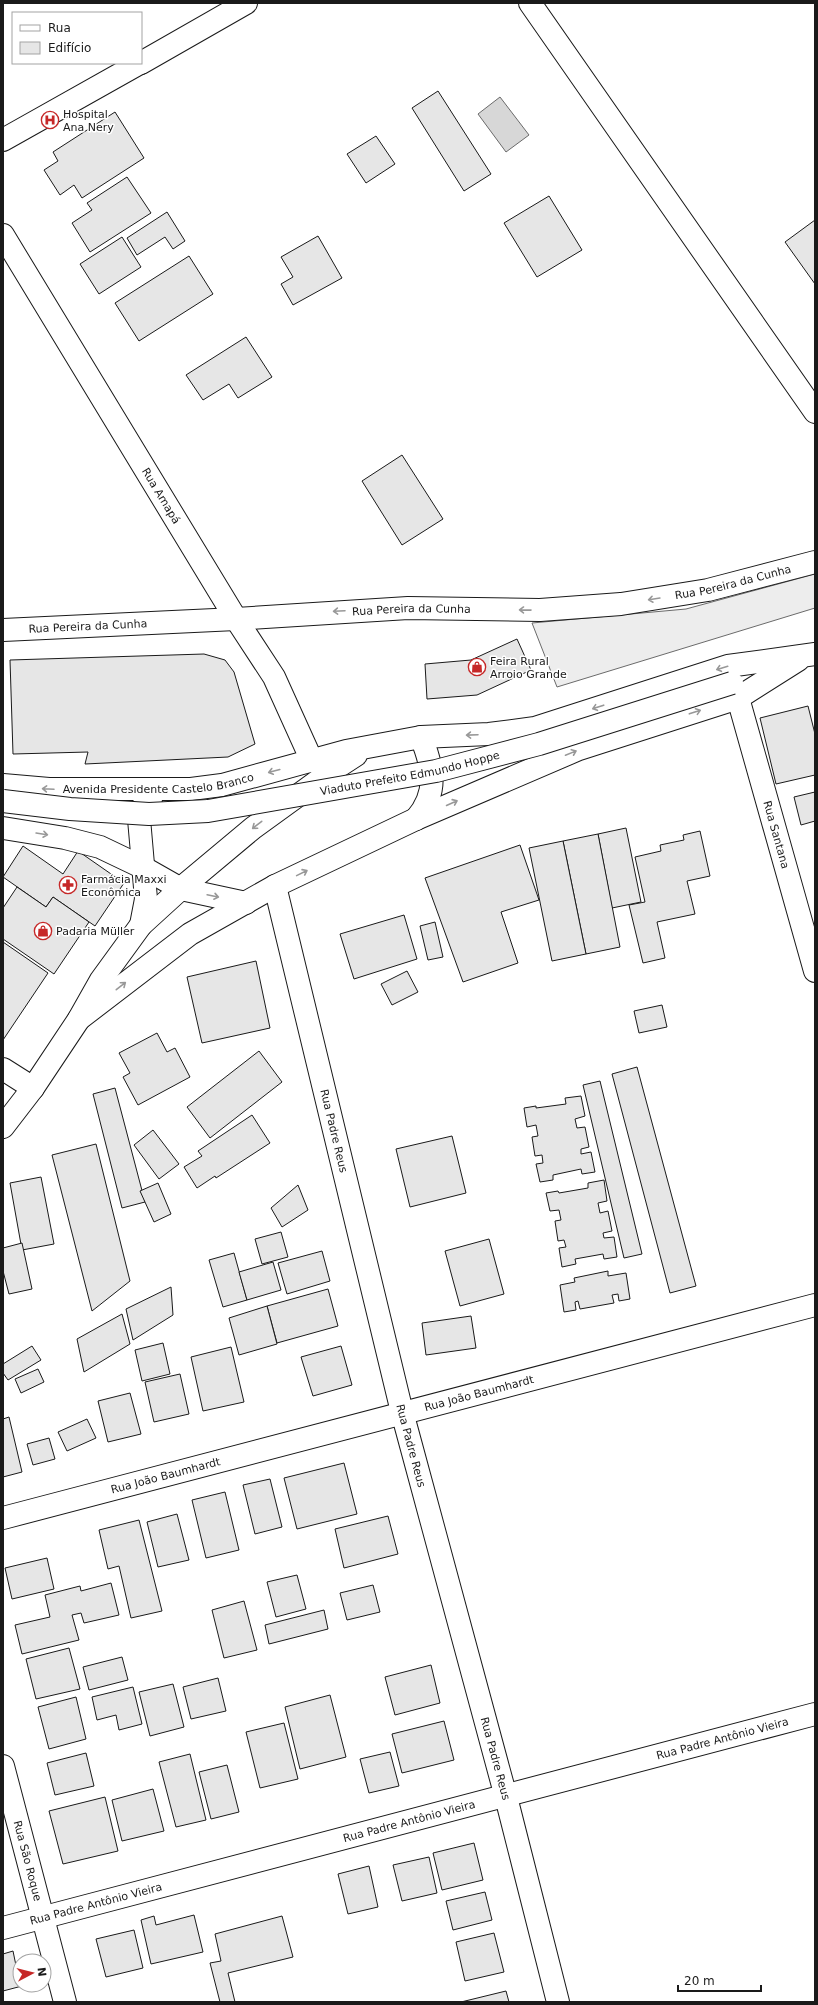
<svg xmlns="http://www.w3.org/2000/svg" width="818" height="2005" font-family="'DejaVu Sans',sans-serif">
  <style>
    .built { fill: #ededed; stroke: #6a6a6a }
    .water { fill: #d7d7d7; stroke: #6a6a6a }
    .building { fill: #e6e6e6; stroke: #1a1a1a }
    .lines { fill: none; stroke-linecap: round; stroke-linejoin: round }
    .minor-casing { stroke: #1a1a1a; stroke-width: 24 }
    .major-casing { stroke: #1a1a1a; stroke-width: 24 }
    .minor { stroke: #fff; stroke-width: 22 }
    .major { stroke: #fff; stroke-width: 22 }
    .major-bridge-casing { stroke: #1a1a1a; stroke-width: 24; stroke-linecap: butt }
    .major-bridge { stroke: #fff; stroke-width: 22 }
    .oneway { stroke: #989898 }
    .labels { text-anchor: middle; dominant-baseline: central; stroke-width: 3; stroke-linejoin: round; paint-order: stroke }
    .poi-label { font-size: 11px; fill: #1a1a1a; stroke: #fff; text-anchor: start }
    .street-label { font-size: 11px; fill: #1a1a1a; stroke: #fff }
  </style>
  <rect width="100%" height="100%" fill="#fff"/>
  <!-- built -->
  <polygon class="built" points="815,574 815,608 557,687 532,623 686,609"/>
  <!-- water -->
  <polygon class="water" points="500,97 529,135 506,152 478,114"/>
  <!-- building -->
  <g class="building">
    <polygon points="438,91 491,174 464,191 412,108"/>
    <polygon points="115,112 144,158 82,198 74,185 60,195 44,170 58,161 53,152"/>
    <polygon points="376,136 395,164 366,183 347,154"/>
    <polygon points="127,177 151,213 90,252 72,223 92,210 87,203"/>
    <polygon points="549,196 582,250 537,277 504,223"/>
    <polygon points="167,212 185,241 173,249 165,237 137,255 127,238"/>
    <polygon points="815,220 815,284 785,242"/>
    <polygon points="318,236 342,278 293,305 281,284 293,277 281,257"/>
    <polygon points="122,237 141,267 99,294 80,264"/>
    <polygon points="189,256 213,294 139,341 115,303"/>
    <polygon points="246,337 272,377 238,398 229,384 203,400 186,375"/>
    <polygon points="402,455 443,519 402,545 362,481"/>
    <polygon points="517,639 531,670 477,695 427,699 425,664 471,660"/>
    <polygon points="204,654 225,660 234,672 255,744 228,757 85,764 88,752 13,754 10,660"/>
    <polygon points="808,706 815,734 815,775 776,784 760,718"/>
    <polygon points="815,792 815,821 801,825 794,797"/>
    <polygon points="626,828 641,902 612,908 598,834"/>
    <polygon points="700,831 710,876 687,881 695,914 657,922 665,958 643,963 629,905 645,902 635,857 661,851 660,845 684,840 683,835"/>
    <polygon points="598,834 620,947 586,954 563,841"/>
    <polygon points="563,841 586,954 552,961 529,848"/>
    <polygon points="520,845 539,900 501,912 518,963 463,982 425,878"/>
    <polygon points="23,846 63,874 78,851 124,883 95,926 53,897 46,907 3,877"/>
    <polygon points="17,887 46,907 53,897 89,922 54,974 3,939 3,908"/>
    <polygon points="404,915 417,959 354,979 340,934"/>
    <polygon points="435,922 443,957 428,960 420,926"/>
    <polygon points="3,942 48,973 3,1040"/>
    <polygon points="256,961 270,1028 202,1043 187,977"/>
    <polygon points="407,971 418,992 392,1005 381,984"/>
    <polygon points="662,1005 667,1027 639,1033 634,1011"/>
    <polygon points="157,1033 167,1052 175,1048 190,1077 138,1105 123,1077 130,1073 119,1053"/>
    <polygon points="259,1051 282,1082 210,1138 187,1107"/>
    <polygon points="637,1067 696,1286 670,1293 612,1074"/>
    <polygon points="600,1081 642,1254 624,1258 583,1085"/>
    <polygon points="115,1088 145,1202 122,1208 93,1094"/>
    <polygon points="581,1096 585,1116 575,1119 577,1128 585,1127 589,1147 581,1149 581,1154 591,1152 595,1172 582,1174 581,1169 553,1175 553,1180 540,1182 536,1164 543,1163 542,1155 535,1156 532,1137 538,1136 536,1125 527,1127 524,1108 536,1106 536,1108 566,1104 565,1098"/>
    <polygon points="252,1115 270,1143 216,1178 215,1176 197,1188 184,1167 202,1156 198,1151"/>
    <polygon points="153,1130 179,1164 159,1179 134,1145"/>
    <polygon points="452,1136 466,1193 410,1207 396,1149"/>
    <polygon points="96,1144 130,1281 92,1311 52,1155"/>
    <polygon points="41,1177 54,1244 22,1250 10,1183"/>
    <polygon points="604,1180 607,1201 598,1203 600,1213 608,1211 612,1231 603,1233 604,1238 614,1237 617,1257 604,1259 603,1254 575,1259 576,1264 562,1267 559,1248 566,1247 564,1240 558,1241 555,1221 561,1220 559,1210 550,1211 546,1193 558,1191 559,1193 588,1188 588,1183"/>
    <polygon points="158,1183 171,1214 154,1222 140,1191"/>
    <polygon points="298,1185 308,1210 282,1227 271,1208"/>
    <polygon points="281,1232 288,1257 262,1264 255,1239"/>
    <polygon points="489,1239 504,1294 460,1306 445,1251"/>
    <polygon points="22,1243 32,1289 9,1294 3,1271 3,1248"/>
    <polygon points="322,1251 330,1281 287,1294 278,1263"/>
    <polygon points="234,1253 247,1300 223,1307 209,1260"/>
    <polygon points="273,1262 281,1290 247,1300 239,1272"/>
    <polygon points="608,1271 608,1276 626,1273 630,1299 619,1301 618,1294 612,1295 614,1303 580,1309 578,1301 575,1302 576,1310 564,1312 560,1285 575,1282 574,1278"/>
    <polygon points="171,1287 173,1315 133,1340 126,1309"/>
    <polygon points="328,1289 338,1326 277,1343 267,1306"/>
    <polygon points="267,1306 277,1344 239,1355 229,1318"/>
    <polygon points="122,1314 130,1344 84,1372 77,1339"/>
    <polygon points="471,1316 476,1348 426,1355 422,1323"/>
    <polygon points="163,1343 170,1374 142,1381 135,1350"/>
    <polygon points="32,1346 41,1360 8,1380 3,1373 3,1364"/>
    <polygon points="341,1346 352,1385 313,1396 301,1357"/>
    <polygon points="231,1347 244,1402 203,1411 191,1357"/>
    <polygon points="38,1369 44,1382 21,1393 15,1379"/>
    <polygon points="180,1374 189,1414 154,1422 145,1382"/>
    <polygon points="130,1393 141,1434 108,1442 98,1401"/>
    <polygon points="9,1417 22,1472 3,1477 3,1419"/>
    <polygon points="87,1419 96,1438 67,1451 58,1432"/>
    <polygon points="49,1438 55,1459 33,1465 27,1444"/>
    <polygon points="344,1463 357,1514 297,1529 284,1478"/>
    <polygon points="270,1479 282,1527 255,1534 243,1485"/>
    <polygon points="225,1492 239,1550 206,1558 192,1500"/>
    <polygon points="177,1514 189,1560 158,1567 147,1522"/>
    <polygon points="388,1516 398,1554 344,1568 335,1529"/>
    <polygon points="139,1520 162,1611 131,1618 119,1566 108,1569 99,1530"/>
    <polygon points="47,1558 54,1589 12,1599 5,1568"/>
    <polygon points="297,1575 306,1609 276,1617 267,1582"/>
    <polygon points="111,1583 119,1615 84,1623 81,1613 72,1615 79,1640 22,1654 15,1625 50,1617 45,1595 80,1586 81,1591"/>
    <polygon points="373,1585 380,1612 347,1620 340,1593"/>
    <polygon points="244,1601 257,1650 224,1658 212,1610"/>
    <polygon points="324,1610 328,1629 269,1644 265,1625"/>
    <polygon points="69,1648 80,1689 36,1699 26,1659"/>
    <polygon points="122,1657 128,1680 89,1690 83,1667"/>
    <polygon points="431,1665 440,1703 395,1715 385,1677"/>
    <polygon points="218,1678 226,1711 191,1719 183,1687"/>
    <polygon points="173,1684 184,1727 150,1736 139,1692"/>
    <polygon points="133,1687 142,1724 119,1730 116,1715 97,1720 92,1697"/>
    <polygon points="330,1695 346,1757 300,1769 285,1707"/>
    <polygon points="76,1697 86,1739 49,1749 38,1707"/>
    <polygon points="444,1721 454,1760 402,1773 392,1734"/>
    <polygon points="284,1723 298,1779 260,1788 246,1732"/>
    <polygon points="390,1752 399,1786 369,1793 360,1759"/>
    <polygon points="86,1753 94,1786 55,1795 47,1763"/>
    <polygon points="190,1754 206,1820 176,1827 159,1762"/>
    <polygon points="227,1765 239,1812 211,1819 199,1772"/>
    <polygon points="153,1789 164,1831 122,1841 112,1800"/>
    <polygon points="105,1797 118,1851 63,1864 49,1811"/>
    <polygon points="474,1843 483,1880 442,1890 433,1853"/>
    <polygon points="429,1857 437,1893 402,1901 393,1865"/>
    <polygon points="369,1866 378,1907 348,1914 338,1874"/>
    <polygon points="485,1892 492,1920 453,1930 446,1901"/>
    <polygon points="194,1915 203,1952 151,1964 141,1920 154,1916 156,1925"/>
    <polygon points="282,1916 293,1957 228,1973 235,2002 220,2002 210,1963 221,1961 215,1934"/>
    <polygon points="134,1930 143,1968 106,1977 96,1939"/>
    <polygon points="494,1933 504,1972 465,1981 456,1942"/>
    <polygon points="13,1951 20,1985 22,1986 3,1991 3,1954"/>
    <polygon points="506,1991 509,2002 461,2002"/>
  </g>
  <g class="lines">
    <defs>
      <g id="minor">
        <polyline points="530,3 815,412"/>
        <polyline points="141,63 246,3"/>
        <polyline points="3,140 140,63"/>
        <path id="s1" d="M3,235L236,619L274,677L312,761"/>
        <path id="s2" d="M3,630L236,619L408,608L540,610L621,604L708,590L815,562"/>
        <path id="s3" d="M738,698L815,971"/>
        <path id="s4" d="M275,886L402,1412L506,1797L558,2002"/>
        <polyline points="3,1069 33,1088"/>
        <path id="s5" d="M3,1518L815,1305"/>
        <path id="s6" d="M3,1766L65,2002"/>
        <path id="s7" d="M3,1928L815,1714"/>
      </g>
      <g id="major">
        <path id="s8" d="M3,785L49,789H191L222,785L346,751L421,737L489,734L535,728L728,666L815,654"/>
        <path d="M416,819C439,792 433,767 421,737"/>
        <polyline points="3,828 65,838 100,847 144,868 181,889 246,903"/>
        <polyline points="141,925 146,899 139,819 143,806 151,799"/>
        <polyline points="79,1019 190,934 275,886 416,819 579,749 738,698 798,660"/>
        <polyline points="3,1127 33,1088 79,1019 101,980 141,925 186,884 253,828 333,770 356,755"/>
      </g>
    </defs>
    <!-- minor casing -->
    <use href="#minor" class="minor-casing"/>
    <!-- major casing -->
    <use href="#major" class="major-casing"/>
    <!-- minor -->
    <use href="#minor" class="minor"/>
    <!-- major -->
    <use href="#major" class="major"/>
    <defs>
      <g id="major-bridge">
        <path id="s9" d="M3,801L70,809L149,814L208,811L436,771L539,744L732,683"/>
      </g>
    </defs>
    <!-- major-bridge casing -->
    <use href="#major-bridge" class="major-bridge-casing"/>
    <!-- major-bridge -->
    <use href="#major-bridge" class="major-bridge"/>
  </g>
  <!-- one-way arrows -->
  <defs><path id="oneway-shaft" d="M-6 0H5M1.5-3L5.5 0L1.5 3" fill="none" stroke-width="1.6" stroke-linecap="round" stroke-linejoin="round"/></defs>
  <g class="oneway">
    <use href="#oneway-shaft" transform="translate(654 599) rotate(171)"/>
    <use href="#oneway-shaft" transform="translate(525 610) rotate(-179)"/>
    <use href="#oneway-shaft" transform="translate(339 611) rotate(177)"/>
    <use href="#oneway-shaft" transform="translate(722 668) rotate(163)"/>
    <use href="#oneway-shaft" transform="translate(598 707) rotate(162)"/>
    <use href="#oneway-shaft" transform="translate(695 712) rotate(-18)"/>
    <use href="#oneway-shaft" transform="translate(472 735) rotate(178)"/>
    <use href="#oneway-shaft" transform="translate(571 753) rotate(-22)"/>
    <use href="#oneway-shaft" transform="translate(274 771) rotate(165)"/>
    <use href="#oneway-shaft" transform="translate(48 789) rotate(-177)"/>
    <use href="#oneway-shaft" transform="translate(452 803) rotate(-24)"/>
    <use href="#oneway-shaft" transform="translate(257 825) rotate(142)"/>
    <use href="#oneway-shaft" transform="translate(42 834) rotate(9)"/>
    <use href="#oneway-shaft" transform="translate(302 873) rotate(-26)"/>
    <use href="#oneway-shaft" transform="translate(213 896) rotate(12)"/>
    <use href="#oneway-shaft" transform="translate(121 986) rotate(-38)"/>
  </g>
  <!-- icons -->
  <defs>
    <symbol id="hospital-ring" viewBox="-11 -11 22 22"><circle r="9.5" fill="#fff" stroke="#c62828" stroke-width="1.5"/><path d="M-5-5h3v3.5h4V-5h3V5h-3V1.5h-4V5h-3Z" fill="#c62828"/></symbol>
    <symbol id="shop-ring" viewBox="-11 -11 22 22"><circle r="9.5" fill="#fff" stroke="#c62828" stroke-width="1.5"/><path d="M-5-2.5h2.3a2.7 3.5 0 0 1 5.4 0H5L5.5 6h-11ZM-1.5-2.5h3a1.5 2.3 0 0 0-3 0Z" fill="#c62828"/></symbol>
    <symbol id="pharmacy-ring" viewBox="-11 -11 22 22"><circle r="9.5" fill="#fff" stroke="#c62828" stroke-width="1.5"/><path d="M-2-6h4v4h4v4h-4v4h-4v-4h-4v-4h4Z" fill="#c62828"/></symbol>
  </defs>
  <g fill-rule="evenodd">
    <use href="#hospital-ring" x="40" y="110" width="20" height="20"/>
    <use href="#shop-ring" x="467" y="657" width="20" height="20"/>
    <use href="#pharmacy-ring" x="58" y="875" width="20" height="20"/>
    <use href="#shop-ring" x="33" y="921" width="20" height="20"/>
  </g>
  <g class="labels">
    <!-- poi labels -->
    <g class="poi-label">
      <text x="63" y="114">Hospital<tspan x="63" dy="13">Ana Nery</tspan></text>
      <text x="490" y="661">Feira Rural<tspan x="490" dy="13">Arroio Grande</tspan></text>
      <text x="81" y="879">Farmácia Maxxi<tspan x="81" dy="13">Econômica</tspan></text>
      <text x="56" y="931">Padaria Müller</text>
    </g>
    <!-- street labels -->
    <g class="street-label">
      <text stroke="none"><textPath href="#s1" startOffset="305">Rua Amapá</textPath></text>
      <text stroke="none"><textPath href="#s2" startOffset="733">Rua Pereira da Cunha</textPath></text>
      <text stroke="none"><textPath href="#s2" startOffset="409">Rua Pereira da Cunha</textPath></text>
      <text stroke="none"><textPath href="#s2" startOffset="85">Rua Pereira da Cunha</textPath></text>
      <text stroke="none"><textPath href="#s9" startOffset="411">Viaduto Prefeito Edmundo Hoppe</textPath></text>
      <text stroke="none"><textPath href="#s8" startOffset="156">Avenida Presidente Castelo Branco</textPath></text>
      <text stroke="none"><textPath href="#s3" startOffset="142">Rua Santana</textPath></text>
      <text stroke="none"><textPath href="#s4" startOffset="252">Rua Padre Reus</textPath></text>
      <text stroke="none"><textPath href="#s5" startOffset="492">Rua João Baumhardt</textPath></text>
      <text stroke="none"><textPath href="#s4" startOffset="576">Rua Padre Reus</textPath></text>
      <text stroke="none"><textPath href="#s5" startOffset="168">Rua João Baumhardt</textPath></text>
      <text stroke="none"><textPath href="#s7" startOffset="744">Rua Padre Antônio Vieira</textPath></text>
      <text stroke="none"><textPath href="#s4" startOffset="900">Rua Padre Reus</textPath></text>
      <text stroke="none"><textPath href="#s7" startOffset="420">Rua Padre Antônio Vieira</textPath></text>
      <text stroke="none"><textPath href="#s6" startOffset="98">Rua São Roque</textPath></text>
      <text stroke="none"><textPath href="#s7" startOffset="96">Rua Padre Antônio Vieira</textPath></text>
    </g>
  </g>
  <!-- border -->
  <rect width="818" height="2005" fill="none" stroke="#1a1a1a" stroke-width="8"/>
  <!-- legend -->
  <rect x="12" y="12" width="130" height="52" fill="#ffffff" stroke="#a3a3a3"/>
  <rect x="20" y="25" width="20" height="6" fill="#ffffff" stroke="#a3a3a3"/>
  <text x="48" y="32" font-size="12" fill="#1a1a1a">Rua</text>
  <rect x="20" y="42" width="20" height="12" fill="#e6e6e6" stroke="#a3a3a3"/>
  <text x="48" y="52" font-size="12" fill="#1a1a1a">Edifício</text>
  <!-- north arrow -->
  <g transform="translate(32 1973) rotate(83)"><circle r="19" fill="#ffffff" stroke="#a3a3a3"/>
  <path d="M0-3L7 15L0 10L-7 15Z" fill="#c62828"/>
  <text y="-6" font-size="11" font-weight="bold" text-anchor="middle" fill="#1a1a1a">N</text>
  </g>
  <!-- scale -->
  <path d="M678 1985v6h83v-6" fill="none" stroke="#1a1a1a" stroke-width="2"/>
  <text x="684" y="1985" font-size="12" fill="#1a1a1a" stroke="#ffffff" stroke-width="3" paint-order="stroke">20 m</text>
</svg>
